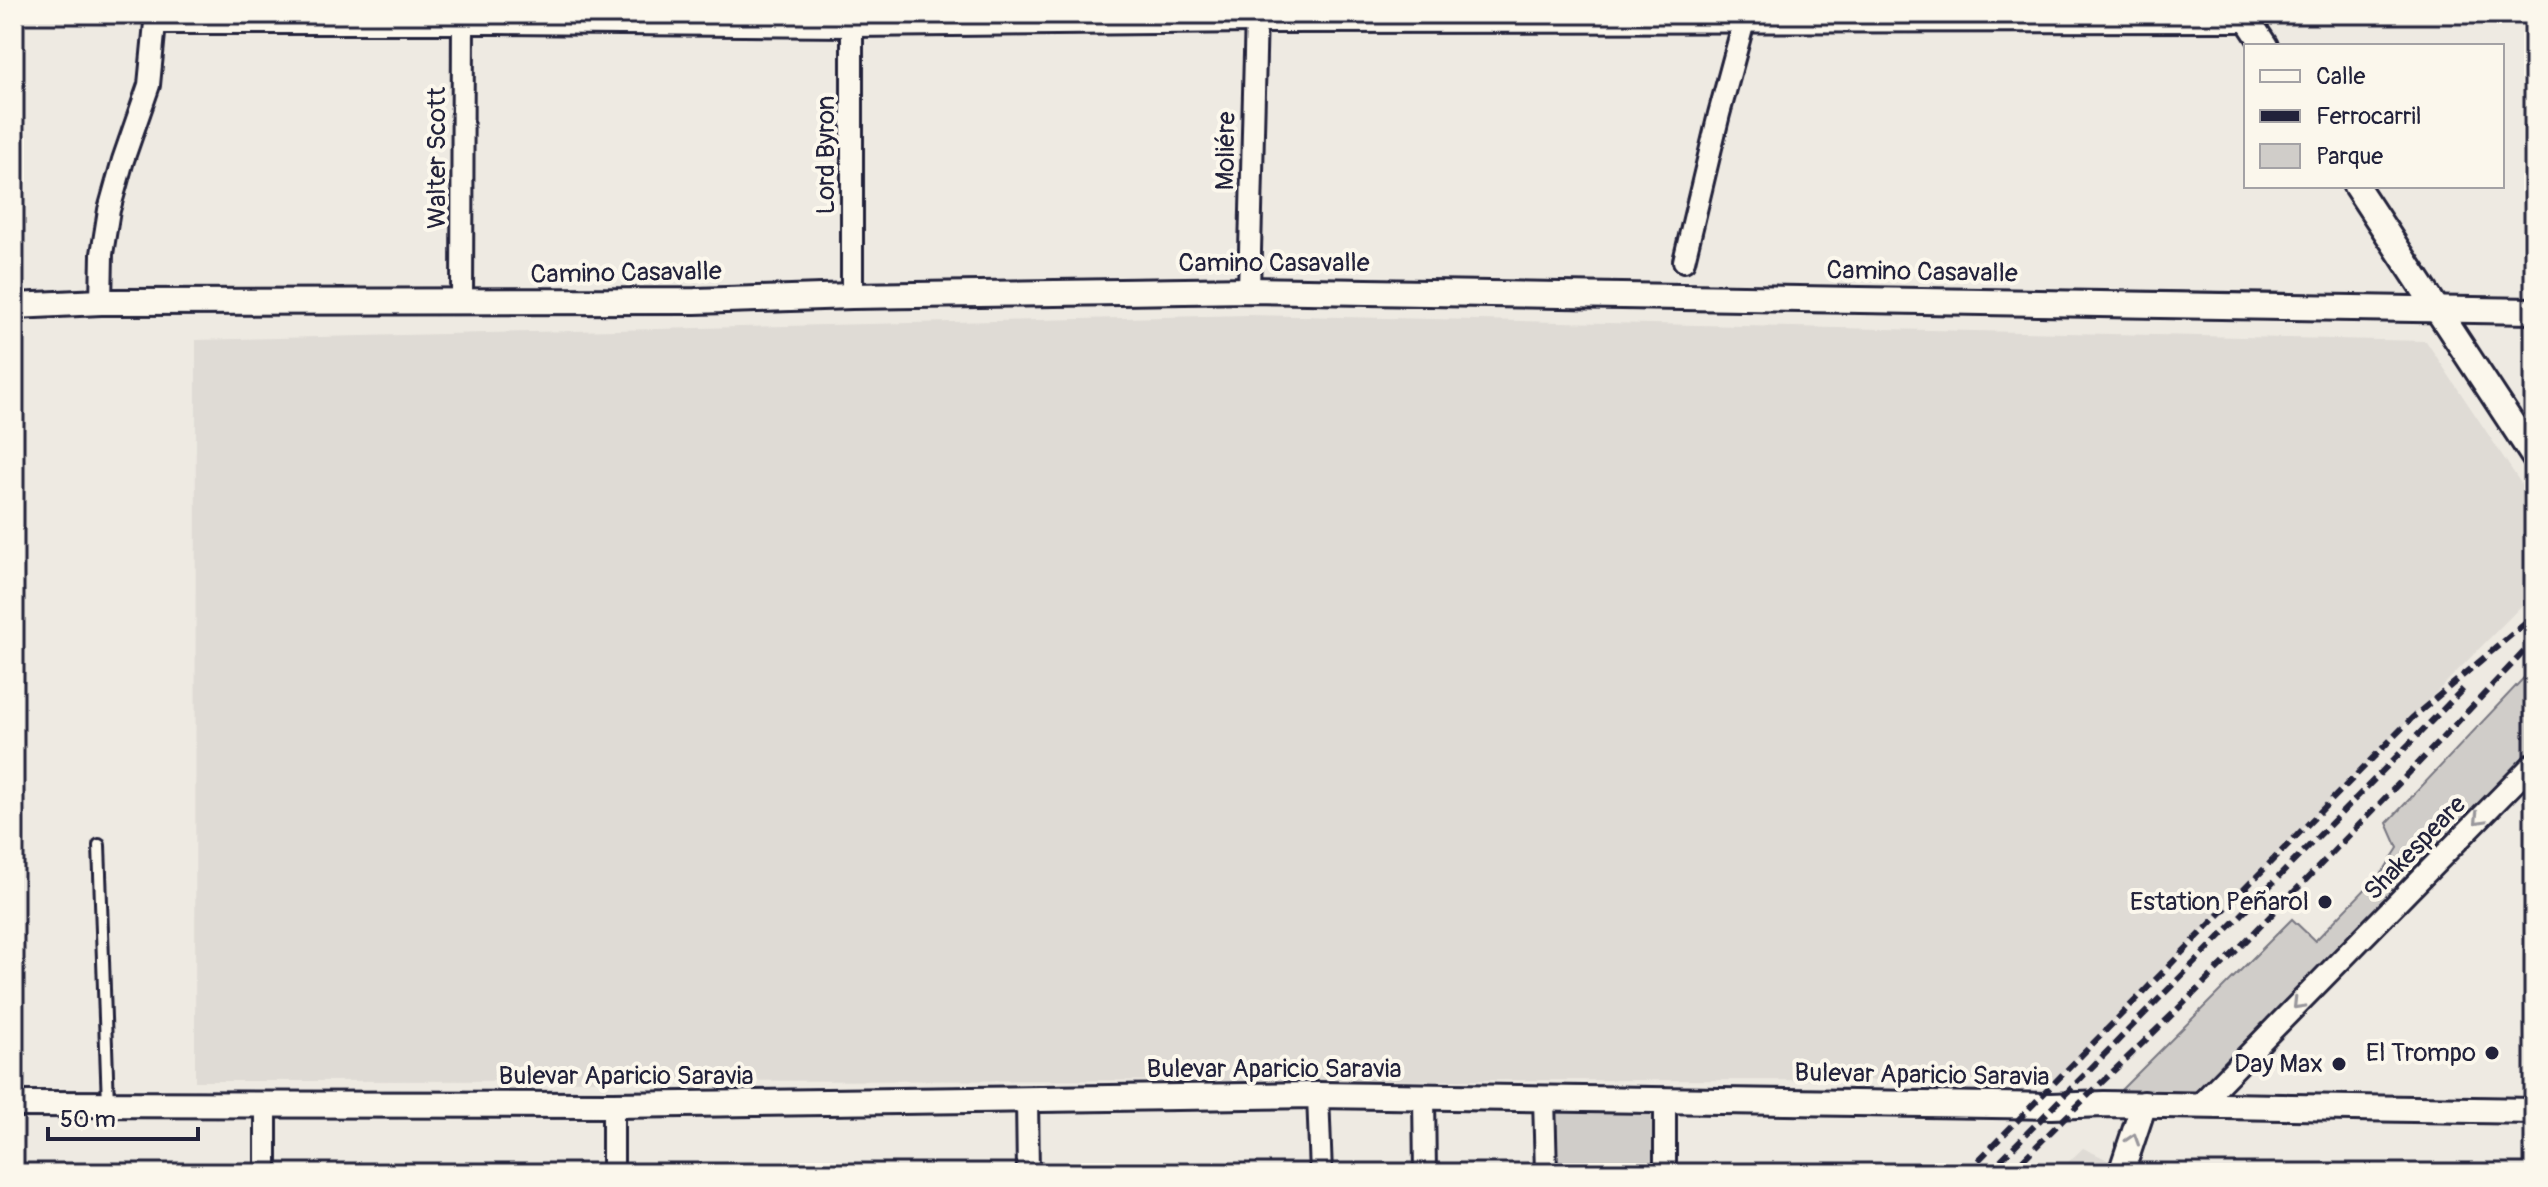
<svg xmlns="http://www.w3.org/2000/svg" width="2548" height="1187" font-family="Pangolin,sans-serif">
  <style>
    .built { fill: #dfdbd5 }
    .green { fill: #d0cdc9; stroke: #797882; stroke-width: 2 }
    .lines { fill: none; stroke-linecap: round; stroke-linejoin: round }
    .service-casing { stroke: #22223b; stroke-width: 16 }
    .minor-casing { stroke: #22223b; stroke-width: 26 }
    .tertiary-casing { stroke: #22223b; stroke-width: 30 }
    .service { stroke: #fbf7ec; stroke-width: 10 }
    .minor { stroke: #fbf7ec; stroke-width: 20 }
    .tertiary { stroke: #fbf7ec; stroke-width: 24 }
    .rail { stroke: #22223b; stroke-width: 6; stroke-dasharray: 12 6; stroke-linecap: butt }
    .oneway { stroke: #99979c }
    .poi-dot { fill: #22223b; stroke: #fbf7ec; stroke-width: 3 }
    .labels { text-anchor: middle; dominant-baseline: central; stroke-width: 8; stroke-linejoin: round; paint-order: stroke }
    .street-label { font-size: 26px; fill: #22223b; stroke: #fbf7ec }
    .poi-label { font-size: 26px; fill: #22223b; stroke: #fbf7ec; text-anchor: end }
  </style>
  <rect width="100%" height="100%" fill="#eeeae2"/>
  <filter id="ink" filterUnits="userSpaceOnUse"><feTurbulence type="fractalNoise" baseFrequency=".0125" numOctaves="2"/><feDisplacementMap in="SourceGraphic" scale="16" xChannelSelector="R" yChannelSelector="G"/><feConvolveMatrix kernelMatrix="1 2 1 2 8 2 1 2 1" color-interpolation-filters="sRGB"/></filter>
  <g filter="url(#ink)">
    <!-- built -->
    <g class="built">
      <polygon points="1248,315 2426,341 2534,503 2534,593 2055,1080 195,1081 196,340"/>
      <polygon points="2083,1148 2108,1160 2103,1173 2057,1173"/>
    </g>
    <!-- green -->
    <g class="green">
      <polygon points="2534,667 2534,754 2201,1094 2115,1096 2292,919 2315,941 2384,870 2398,848 2387,823"/>
      <polygon points="1561,1110 1655,1112 1658,1173 1554,1173 1554,1114"/>
    </g>
    <g class="lines">
      <defs>
        <polyline id="service" points="99,845 108,1104"/>
        <g id="minor">
          <polyline points="1684,261 1719,114 1746,14"/>
          <polyline points="1249,290 1256,14"/>
          <polyline points="852,296 852,16"/>
          <polyline points="101,302 102,254 109,210 123,160 149,85 155,23 498,23 852,26 1255,22 2249,21"/>
          <polyline points="462,302 463,14"/>
          <polyline points="1318,1095 1321,1173"/>
          <polyline points="1424,1096 1425,1173"/>
          <polyline points="1544,1098 1546,1173"/>
          <polyline points="1027,1099 1028,1173"/>
          <polyline points="266,1104 266,1173"/>
          <polyline points="2198,1106 2534,763"/>
          <polyline points="613,1173 613,1105"/>
          <polyline points="1665,1173 1665,1099"/>
        </g>
        <g id="tertiary">
          <polyline points="2244,14 2265,46"/>
          <polyline points="2356,186 2534,457"/>
          <polyline points="14,306 101,302 695,301 852,296 1249,290 2534,311"/>
          <polyline points="14,1104 613,1105 1318,1095 2052,1106 2104,1104 2534,1111"/>
          <polyline points="2121,1173 2144,1104"/>
        </g>
      </defs>
      <!-- service casing -->
      <use href="#service" class="service-casing"/>
      <!-- minor casing -->
      <use href="#minor" class="minor-casing"/>
      <!-- tertiary casing -->
      <use href="#tertiary" class="tertiary-casing"/>
      <!-- service -->
      <use href="#service" class="service"/>
      <!-- minor -->
      <use href="#minor" class="minor"/>
      <!-- tertiary -->
      <use href="#tertiary" class="tertiary"/>
      <!-- rail -->
      <g class="rail">
        <polyline points="1966,1173 2412,718 2534,616"/>
        <polyline points="1988,1173 2464,688"/>
        <path d="M2010,1173C2072,1109 2138,1049 2201,986C2314,873 2425,757 2534,641"/>
      </g>
    </g>
    <!-- one-way arrows -->
    <defs><path id="oneway-chevron" d="M-2-3.5L2.5 0L-2 3.5" fill="none" stroke-width="1.6" stroke-linecap="round" stroke-linejoin="round" transform="scale(2)"/></defs>
    <g class="oneway">
      <use href="#oneway-chevron" transform="translate(2479 819) rotate(134)"/>
      <use href="#oneway-chevron" transform="translate(2298 1004) rotate(134)"/>
      <use href="#oneway-chevron" transform="translate(2133 1139) rotate(-72)"/>
    </g>
  </g>
  <!-- markers -->
  <g class="poi-dot">
    <circle cx="2325" cy="902" r="8"/>
    <circle cx="2492" cy="1053" r="8"/>
    <circle cx="2339" cy="1064" r="8"/>
  </g>
  <g class="labels">
    <!-- street labels -->
    <g class="street-label">
      <text transform="translate(1226 151) rotate(-89)">Moliére</text>
      <text transform="translate(826 155) rotate(-90)">Lord Byron</text>
      <text transform="translate(437 158) rotate(-90)">Walter Scott</text>
      <text x="1274" y="263">Camino Casavalle</text>
      <text transform="translate(1922 272) rotate(1)">Camino Casavalle</text>
      <text transform="translate(626 273) rotate(-1)">Camino Casavalle</text>
      <text transform="translate(2415 848) rotate(-46)">Shakespeare</text>
      <text x="1274" y="1069">Bulevar Aparicio Saravia</text>
      <text transform="translate(1922 1075) rotate(1)">Bulevar Aparicio Saravia</text>
      <text x="626" y="1076">Bulevar Aparicio Saravia</text>
    </g>
    <!-- poi labels -->
    <g class="poi-label">
      <text x="2309" y="902">Estation Peñarol</text>
      <text x="2476" y="1053">El Trompo</text>
      <text x="2323" y="1064">Day Max</text>
    </g>
  </g>
  <!-- margin -->
  <rect width="2548" height="1187" fill="none" stroke="#fbf7ec" stroke-width="48"/>
  <rect x="24" y="24" width="2500" height="1139" fill="none" stroke="#22223b" stroke-width="3" filter="url(#ink)"/>
  <!-- legend -->
  <rect x="2244" y="44" width="260" height="144" fill="#fbf7ec" stroke="#a4a2a5" stroke-width="2"/>
  <rect x="2260" y="70" width="40" height="12" fill="#fbf7ec" stroke="#a4a2a5" stroke-width="2"/>
  <text x="2316" y="84" font-size="24" fill="#22223b">Calle</text>
  <rect x="2260" y="110" width="40" height="12" fill="#22223b" stroke="#a4a2a5" stroke-width="2"/>
  <text x="2316" y="124" font-size="24" fill="#22223b">Ferrocarril</text>
  <rect x="2260" y="144" width="40" height="24" fill="#d0cdc9" stroke="#a4a2a5" stroke-width="2"/>
  <text x="2316" y="164" font-size="24" fill="#22223b">Parque</text>
  <!-- scale -->
  <path d="M48 1127v12h150v-12" fill="none" stroke="#22223b" stroke-width="4"/>
  <text x="60" y="1127" font-size="24" fill="#22223b" stroke="#fbf7ec" stroke-width="6" paint-order="stroke">50 m</text>
</svg>
